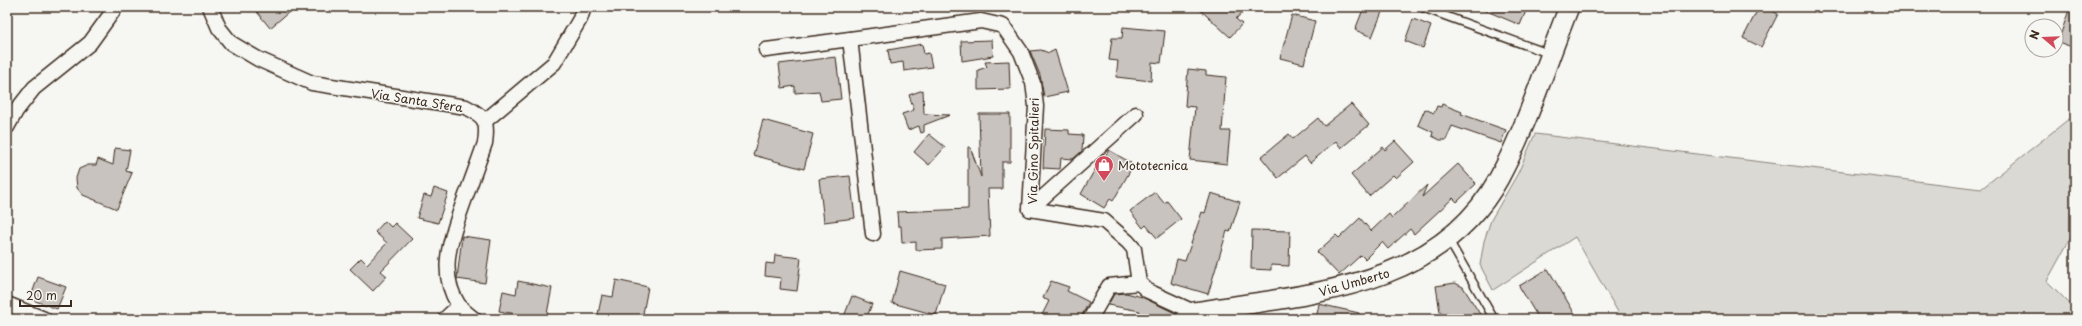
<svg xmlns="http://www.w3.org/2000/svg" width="2082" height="326" font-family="'Playpen Sans',sans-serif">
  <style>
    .green { fill: #dad9d3; stroke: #8a8278 }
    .building { fill: #c8c3be; stroke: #3b2a1e }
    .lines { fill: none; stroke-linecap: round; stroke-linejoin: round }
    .service-casing { stroke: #3b2a1e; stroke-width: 10 }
    .minor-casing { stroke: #3b2a1e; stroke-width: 17 }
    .secondary-casing { stroke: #3b2a1e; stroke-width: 22 }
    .service { stroke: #f6f6f2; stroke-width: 7 }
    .minor { stroke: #f6f6f2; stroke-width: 14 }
    .secondary { stroke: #f6f6f2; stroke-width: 19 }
    .labels { text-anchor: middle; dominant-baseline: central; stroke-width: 3; stroke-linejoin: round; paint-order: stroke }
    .street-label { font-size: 12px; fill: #3b2a1e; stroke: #f6f6f2 }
    .poi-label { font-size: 12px; fill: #3b2a1e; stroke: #f6f6f2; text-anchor: start }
  </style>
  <rect width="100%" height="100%" fill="#f6f6f2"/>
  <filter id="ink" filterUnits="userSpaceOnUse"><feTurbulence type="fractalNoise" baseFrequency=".025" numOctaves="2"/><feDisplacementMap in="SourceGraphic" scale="8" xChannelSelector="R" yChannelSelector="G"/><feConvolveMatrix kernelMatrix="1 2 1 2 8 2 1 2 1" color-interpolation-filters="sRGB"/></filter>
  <g filter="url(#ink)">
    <!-- green -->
    <polygon class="green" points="2075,114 2075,230 2047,281 2075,309 2075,319 1622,319 1575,237 1493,290 1480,265 1484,241 1491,220 1518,173 1535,134 1981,189"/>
    <!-- building -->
    <g class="building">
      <polygon points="253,7 295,7 270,28"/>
      <polygon points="1197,7 1247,7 1236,19 1242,24 1230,37"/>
      <polygon points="1364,7 1384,7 1372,37 1355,30"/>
      <polygon points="1477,7 1516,7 1526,11 1520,25"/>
      <polygon points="1759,7 1765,7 1778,14 1761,47 1743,38"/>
      <polygon points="2070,7 2075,7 2075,48 2058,42"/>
      <polygon points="1292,15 1315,21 1304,64 1280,58"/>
      <polygon points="1413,19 1431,26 1423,48 1405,41"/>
      <polygon points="1123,27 1165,31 1161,63 1152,62 1151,81 1116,77 1118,61 1109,60 1112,38 1122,38"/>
      <polygon points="992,40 993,56 962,61 961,41"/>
      <polygon points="922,44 924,54 929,53 932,67 904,71 903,62 890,64 888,50"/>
      <polygon points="1041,50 1049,53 1055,50 1068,92 1044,97 1040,75 1030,51"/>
      <polygon points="836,57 841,99 821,101 819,91 795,93 795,86 782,88 779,64"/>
      <polygon points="1009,61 1010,89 978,90 978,70 987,67 985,62"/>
      <polygon points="1188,69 1206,71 1206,75 1226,77 1222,131 1230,131 1227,164 1190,160 1195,107 1185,106"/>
      <polygon points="923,90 924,114 950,115 924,125 924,132 921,133 919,126 908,130 902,114 914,110 909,95"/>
      <polygon points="1351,104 1369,125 1341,148 1336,141 1310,163 1305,156 1278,178 1261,157 1289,134 1293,139 1318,118 1324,126"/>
      <polygon points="1442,104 1462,112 1461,114 1506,130 1501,143 1452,126 1446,140 1440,140 1432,136 1433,132 1418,125 1425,109 1434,113 1437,106 1441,107"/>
      <polygon points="979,114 1010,114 1010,162 1002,162 1002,189 988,189 990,236 942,239 942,249 916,250 916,242 902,243 901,226 898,226 897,212 968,209 968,147 970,147 981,177"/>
      <polygon points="763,120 813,134 804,169 753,155"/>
      <polygon points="1045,129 1069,130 1069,134 1083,135 1082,151 1073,159 1061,158 1060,169 1043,168"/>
      <polygon points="929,134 945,147 929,165 914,152"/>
      <polygon points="1395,141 1414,162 1396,178 1393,175 1369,196 1351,175 1383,147 1385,150"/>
      <polygon points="115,148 130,150 126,171 132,173 117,209 83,195 77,188 76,178 79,169 88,165 96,165 98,159 113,165"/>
      <polygon points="1109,150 1131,163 1127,169 1130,171 1113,201 1110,199 1104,208 1081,194 1102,157 1104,158"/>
      <polygon points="1458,164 1476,184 1457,202 1453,198 1414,234 1410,229 1388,249 1382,242 1365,259 1361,255 1339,275 1317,252 1336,235 1339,238 1360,218 1371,231 1389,214 1392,218 1427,185 1422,197"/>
      <polygon points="850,176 855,218 824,222 819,179"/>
      <polygon points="434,188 448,193 438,223 417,218 424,195 431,197"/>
      <polygon points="1155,192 1164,203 1167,201 1181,219 1157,238 1146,225 1143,228 1130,211"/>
      <polygon points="1211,193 1240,202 1230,232 1227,231 1208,294 1171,283 1177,259 1185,261 1202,212 1205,213"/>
      <polygon points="385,221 391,227 395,223 412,239 381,271 387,276 373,291 350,269 361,258 367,264 387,243 375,232"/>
      <polygon points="1252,230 1290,231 1289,266 1271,265 1271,270 1251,269"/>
      <polygon points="462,236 491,240 485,283 457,279"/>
      <polygon points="775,255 801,258 797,291 780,289 781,278 765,276 766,263 774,264"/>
      <polygon points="1548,269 1578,319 1539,319 1519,286"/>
      <polygon points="900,271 945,284 936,315 892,303"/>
      <polygon points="38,277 66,287 57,309 30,299"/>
      <polygon points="616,280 648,287 642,319 597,319 602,295 613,297"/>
      <polygon points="518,281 552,288 546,319 499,311 503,291 516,294"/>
      <polygon points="1051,281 1069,287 1067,291 1089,302 1080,319 1050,319 1042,315 1049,301 1043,298"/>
      <polygon points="1455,283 1463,287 1483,319 1451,319 1448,313 1440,312 1436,286"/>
      <polygon points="1126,293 1142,297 1177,314 1175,319 1134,319 1140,311 1108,305 1114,294"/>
      <polygon points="852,296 872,304 866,319 843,319"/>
      <polygon points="1319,304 1359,313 1359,319 1316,319"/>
    </g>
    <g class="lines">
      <defs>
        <g id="service">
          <polyline points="1421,7 1550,54"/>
          <polyline points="1448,239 1494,319"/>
        </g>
        <g id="minor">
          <path d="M210,7L219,28L231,43L258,59L312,83L466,107C486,117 488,122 485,143C478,163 471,182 464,201C452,235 437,271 458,304C462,310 469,315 474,319"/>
          <polyline points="766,50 850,39"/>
          <polyline points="485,121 554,63 580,19 584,7"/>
          <polyline points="7,127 16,111 34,88 90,43 116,7"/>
          <polyline points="1030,209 1136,114"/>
          <polyline points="873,234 850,39 981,21 1003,26 1021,52 1033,83 1036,106 1030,209 1104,221 1128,242 1134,249 1139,283 1148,291 1194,312"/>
          <polyline points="7,304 44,319"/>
          <polyline points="445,319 459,306"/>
          <polyline points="1090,319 1109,286 1139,283"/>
        </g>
        <path id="secondary" d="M1186,319L1194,312C1305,294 1438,290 1499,178C1528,124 1546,64 1569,7"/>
      </defs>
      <!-- service casing -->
      <use href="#service" class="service-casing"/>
      <!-- minor casing -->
      <use href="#minor" class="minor-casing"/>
      <!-- secondary casing -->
      <use href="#secondary" class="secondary-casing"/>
      <!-- service -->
      <use href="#service" class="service"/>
      <!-- minor -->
      <use href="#minor" class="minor"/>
      <!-- secondary -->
      <use href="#secondary" class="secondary"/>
    </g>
  </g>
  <!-- icons -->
  <defs>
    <symbol id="shop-pin" viewBox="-11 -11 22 30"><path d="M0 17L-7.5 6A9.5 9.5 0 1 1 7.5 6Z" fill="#d1495b" stroke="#f6f6f2"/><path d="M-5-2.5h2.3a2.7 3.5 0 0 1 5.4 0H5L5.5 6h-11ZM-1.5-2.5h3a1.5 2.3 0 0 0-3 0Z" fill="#fff"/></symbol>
  </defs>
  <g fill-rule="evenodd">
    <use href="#shop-pin" x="1093" y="154" width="22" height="30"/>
  </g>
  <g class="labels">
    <!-- street labels -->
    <g class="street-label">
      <text transform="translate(417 100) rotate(9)">Via Santa Sfera</text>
      <text transform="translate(1033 151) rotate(-89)">Via Gino Spitalieri</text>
      <text transform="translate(1354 282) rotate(-16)">Via Umberto</text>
    </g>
    <!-- poi labels -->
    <g class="poi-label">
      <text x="1118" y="165">Mototecnica</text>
    </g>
  </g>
  <!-- margin -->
  <rect width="2082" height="326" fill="none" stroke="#f6f6f2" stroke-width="24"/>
  <rect x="12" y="12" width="2058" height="302" fill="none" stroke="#3b2a1e" stroke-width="1.5" filter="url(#ink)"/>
  <!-- north arrow -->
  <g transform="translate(2044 38) rotate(289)"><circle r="19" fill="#f6f6f2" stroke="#aba49d"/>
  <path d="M0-3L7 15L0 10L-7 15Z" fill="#d1495b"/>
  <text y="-6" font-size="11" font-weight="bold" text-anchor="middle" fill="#3b2a1e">N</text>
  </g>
  <!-- scale -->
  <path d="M20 300v6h51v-6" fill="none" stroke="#3b2a1e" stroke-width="2"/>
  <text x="26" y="300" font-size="12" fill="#3b2a1e" stroke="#f6f6f2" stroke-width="3" paint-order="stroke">20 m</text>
</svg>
